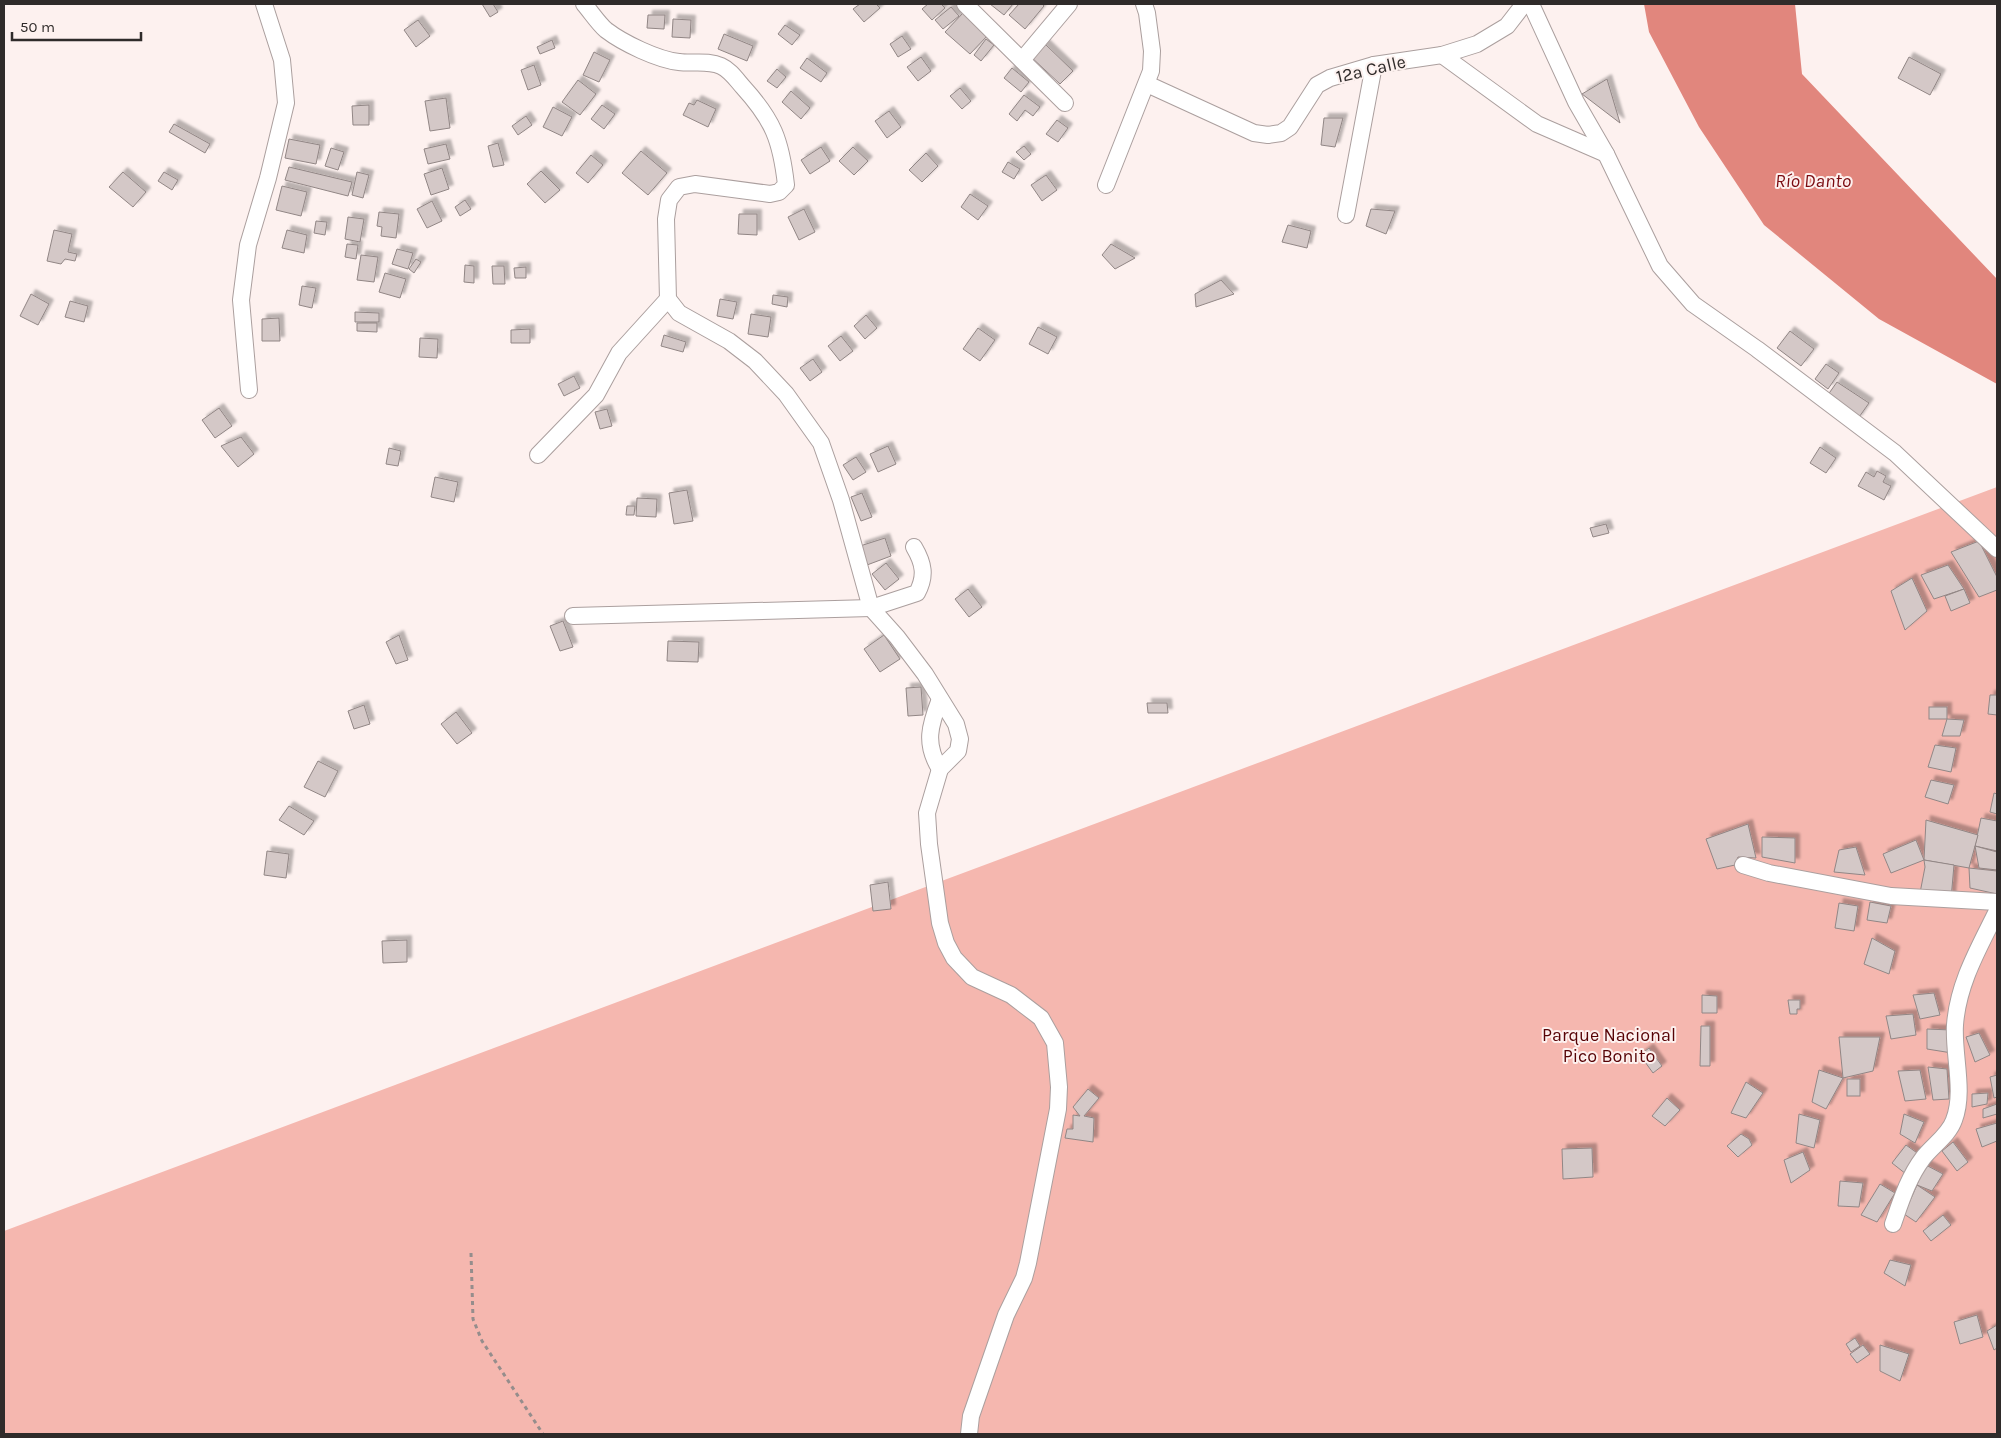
<svg xmlns="http://www.w3.org/2000/svg" width="2001" height="1438" font-family="Karla,sans-serif">
  <style>
    .green { fill: #f5b7af }
    .water { fill: #e1867d }
    .building { fill: #d4c8c7; stroke: #918685; filter: url(#shadow) }
    .lines { fill: none; stroke-linecap: round; stroke-linejoin: round }
    .minor-casing { stroke: #ab9f9e; stroke-width: 18 }
    .path { stroke: #958d8c; stroke-width: 3; stroke-dasharray: 4 4; stroke-linecap: butt }
    .minor { stroke: #fff; stroke-width: 16 }
    .labels { text-anchor: middle; dominant-baseline: central; stroke-width: 4; stroke-linejoin: round; paint-order: stroke }
    .street-label { font-size: 18px; fill: #2f2b2a; stroke: #fdf1ef }
    .park-label { font-size: 18px; fill: #570306; stroke: #fdf1ef }
    .water-label { font-size: 19px; font-style: italic; fill: #7a0b10; stroke: #fdf1ef }
  </style>
  <defs>
    <filter id="shadow"><feDropShadow dx="4.5" dy="-4.5" stdDeviation="1" flood-color="#0004"/></filter>
  </defs>
  <rect width="100%" height="100%" fill="#fdf1ef"/>
  <!-- green -->
  <polygon class="green" points="1997,487 1997,1434 4,1434 4,1231"/>
  <!-- water -->
  <polygon class="water" points="1644,4 1795,4 1802,74 1997,279 1997,384 1879,319 1764,225 1699,127 1649,32"/>
  <!-- building -->
  <g class="building">
    <polygon points="482,4 493,4 498,12 490,17"/>
    <polygon points="860,4 876,4 880,8 864,22 853,9"/>
    <polygon points="928,4 941,4 945,8 932,20 922,9"/>
    <polygon points="990,4 1013,4 1004,15"/>
    <polygon points="1019,4 1042,4 1044,6 1025,29 1009,15"/>
    <polygon points="951,7 959,16 943,29 935,20"/>
    <polygon points="963,13 988,35 970,54 945,32"/>
    <polygon points="648,15 665,15 664,29 647,28"/>
    <polygon points="673,19 691,20 690,38 672,37"/>
    <polygon points="418,20 430,36 416,47 404,30"/>
    <polygon points="785,25 800,35 792,45 778,34"/>
    <polygon points="724,34 753,46 747,61 718,49"/>
    <polygon points="902,36 911,49 898,57 890,44"/>
    <polygon points="986,39 994,45 981,61 974,55"/>
    <polygon points="552,40 555,48 540,54 537,47"/>
    <polygon points="1044,43 1073,71 1060,84 1030,56"/>
    <polygon points="594,52 610,60 599,82 583,75"/>
    <polygon points="921,57 931,71 918,81 907,67"/>
    <polygon points="1909,57 1941,74 1930,95 1898,78"/>
    <polygon points="807,58 827,73 821,82 800,68"/>
    <polygon points="534,65 541,85 528,90 521,70"/>
    <polygon points="1012,68 1029,82 1021,92 1004,78"/>
    <polygon points="777,69 786,77 777,88 767,81"/>
    <polygon points="1607,79 1620,123 1582,94"/>
    <polygon points="578,80 596,94 580,115 562,102"/>
    <polygon points="960,88 971,101 962,109 950,96"/>
    <polygon points="791,91 810,108 801,119 782,102"/>
    <polygon points="1024,95 1040,107 1033,116 1025,110 1017,121 1009,114"/>
    <polygon points="446,98 450,128 430,131 425,101"/>
    <polygon points="697,100 716,109 708,127 683,115 689,103 694,105"/>
    <polygon points="369,105 369,125 353,125 352,106"/>
    <polygon points="602,105 615,114 604,129 591,119"/>
    <polygon points="553,107 572,117 562,136 543,127"/>
    <polygon points="889,111 901,127 887,138 875,121"/>
    <polygon points="526,116 532,125 518,135 512,126"/>
    <polygon points="1324,118 1343,118 1335,147 1321,145"/>
    <polygon points="1057,120 1068,128 1058,142 1046,134"/>
    <polygon points="174,124 210,144 205,153 169,132"/>
    <polygon points="289,139 320,145 316,164 285,158"/>
    <polygon points="498,143 504,165 493,167 488,146"/>
    <polygon points="446,144 450,159 428,164 424,149"/>
    <polygon points="1024,146 1031,154 1024,160 1016,152"/>
    <polygon points="821,147 830,161 810,174 801,160"/>
    <polygon points="853,147 868,161 854,175 839,161"/>
    <polygon points="331,148 344,152 338,170 325,166"/>
    <polygon points="641,151 667,173 648,195 622,173"/>
    <polygon points="926,153 938,166 922,182 909,170"/>
    <polygon points="591,155 603,165 588,183 576,173"/>
    <polygon points="1008,162 1020,169 1014,179 1002,172"/>
    <polygon points="289,167 352,182 348,196 285,180"/>
    <polygon points="442,168 449,189 431,195 424,174"/>
    <polygon points="541,171 560,190 545,203 527,184"/>
    <polygon points="123,172 146,192 133,207 109,187"/>
    <polygon points="164,172 178,180 172,190 158,181"/>
    <polygon points="357,172 369,175 363,198 352,195"/>
    <polygon points="1046,175 1057,190 1042,201 1031,185"/>
    <polygon points="282,186 307,192 301,216 276,210"/>
    <polygon points="970,194 988,206 978,220 961,207"/>
    <polygon points="465,200 471,209 460,216 455,207"/>
    <polygon points="432,201 442,221 427,228 417,209"/>
    <polygon points="804,209 815,232 799,240 788,217"/>
    <polygon points="1371,209 1395,211 1386,234 1366,226"/>
    <polygon points="379,212 399,214 396,238 381,236 382,227 377,226"/>
    <polygon points="739,214 757,214 757,235 738,234"/>
    <polygon points="348,217 364,219 360,242 345,239"/>
    <polygon points="316,221 327,222 325,235 314,233"/>
    <polygon points="1288,225 1311,231 1307,248 1282,242"/>
    <polygon points="54,230 72,234 68,252 77,254 75,261 65,259 61,264 47,261"/>
    <polygon points="287,230 307,235 304,253 282,248"/>
    <polygon points="347,244 358,245 356,259 345,257"/>
    <polygon points="1111,244 1135,258 1115,269 1102,255"/>
    <polygon points="397,249 413,253 408,269 392,264"/>
    <polygon points="361,255 378,257 374,282 357,280"/>
    <polygon points="416,259 421,262 414,273 409,269"/>
    <polygon points="465,265 474,266 474,283 464,282"/>
    <polygon points="492,266 504,266 505,284 493,284"/>
    <polygon points="526,267 526,278 515,278 514,268"/>
    <polygon points="385,273 406,279 400,298 379,292"/>
    <polygon points="1221,280 1234,294 1196,307 1195,294"/>
    <polygon points="302,286 316,288 312,308 299,305"/>
    <polygon points="31,294 49,304 38,325 20,316"/>
    <polygon points="773,295 788,297 787,307 772,304"/>
    <polygon points="720,299 737,302 733,319 717,316"/>
    <polygon points="70,301 88,306 84,322 65,317"/>
    <polygon points="355,312 379,313 379,322 355,322"/>
    <polygon points="751,314 771,317 768,337 748,334"/>
    <polygon points="866,315 877,328 865,339 854,326"/>
    <polygon points="279,318 280,341 262,341 262,319"/>
    <polygon points="357,323 377,323 377,332 357,331"/>
    <polygon points="1038,327 1057,337 1048,354 1029,344"/>
    <polygon points="978,328 995,340 980,361 963,349"/>
    <polygon points="530,329 530,343 511,343 511,330"/>
    <polygon points="1790,331 1814,349 1801,366 1777,348"/>
    <polygon points="664,335 686,342 683,352 661,346"/>
    <polygon points="841,336 853,351 840,361 828,346"/>
    <polygon points="420,338 438,339 437,358 419,357"/>
    <polygon points="813,359 822,372 810,381 800,368"/>
    <polygon points="1826,364 1839,373 1828,389 1815,379"/>
    <polygon points="574,376 580,388 564,396 558,384"/>
    <polygon points="1837,382 1869,403 1857,420 1825,399"/>
    <polygon points="219,408 232,426 215,438 202,420"/>
    <polygon points="607,409 612,426 600,429 595,412"/>
    <polygon points="241,437 254,454 238,467 221,446"/>
    <polygon points="888,446 896,464 878,472 870,454"/>
    <polygon points="1820,447 1836,458 1826,473 1810,463"/>
    <polygon points="389,448 401,451 398,466 386,464"/>
    <polygon points="856,457 866,472 853,480 843,465"/>
    <polygon points="1877,471 1886,476 1883,482 1891,486 1884,500 1858,486 1866,472 1874,477"/>
    <polygon points="435,477 458,482 454,502 431,497"/>
    <polygon points="687,490 693,521 674,524 669,493"/>
    <polygon points="862,493 872,517 861,521 851,497"/>
    <polygon points="637,498 657,499 656,517 636,516"/>
    <polygon points="627,506 635,506 634,515 626,515"/>
    <polygon points="1606,524 1609,533 1593,537 1590,528"/>
    <polygon points="885,538 891,556 867,565 860,546"/>
    <polygon points="1979,541 1997,577 1997,590 1979,597 1951,552"/>
    <polygon points="886,563 899,579 885,590 872,574"/>
    <polygon points="1948,565 1964,589 1934,599 1921,575"/>
    <polygon points="1912,578 1927,611 1905,630 1891,591"/>
    <polygon points="968,589 982,607 969,617 955,599"/>
    <polygon points="1964,589 1970,603 1951,611 1945,596"/>
    <polygon points="563,621 573,647 560,651 550,626"/>
    <polygon points="399,635 408,660 396,664 386,642"/>
    <polygon points="884,635 900,659 880,672 864,649"/>
    <polygon points="668,641 699,642 698,662 667,661"/>
    <polygon points="921,687 923,715 908,716 906,688"/>
    <polygon points="1990,695 1997,695 1997,715 1988,714"/>
    <polygon points="1147,703 1167,703 1168,713 1148,713"/>
    <polygon points="364,705 370,724 354,729 348,711"/>
    <rect x="1929" y="707" width="18" height="12"/>
    <polygon points="456,712 472,733 457,744 441,724"/>
    <polygon points="1947,719 1964,720 1960,736 1942,736"/>
    <polygon points="1935,745 1956,748 1951,772 1928,767"/>
    <polygon points="318,761 338,771 325,797 304,787"/>
    <polygon points="1931,780 1954,785 1948,804 1925,797"/>
    <polygon points="1994,793 1997,794 1997,814 1990,812"/>
    <polygon points="289,806 314,821 304,835 279,820"/>
    <polygon points="1981,818 1997,821 1997,851 1975,846"/>
    <polygon points="1926,820 1978,835 1969,868 1924,860"/>
    <polygon points="1748,824 1756,858 1738,857 1735,865 1717,869 1706,839"/>
    <polygon points="1762,837 1795,838 1795,863 1762,857"/>
    <polygon points="1916,840 1924,860 1891,873 1883,854"/>
    <polygon points="1975,846 1997,852 1997,870 1979,868"/>
    <polygon points="1856,847 1865,875 1834,872 1839,850"/>
    <polygon points="267,851 289,854 286,878 264,875"/>
    <polygon points="1924,860 1954,865 1951,899 1920,893 1925,867"/>
    <polygon points="1969,868 1997,871 1997,894 1970,888"/>
    <polygon points="888,882 891,909 873,911 870,885"/>
    <polygon points="1870,902 1891,906 1887,923 1867,920"/>
    <polygon points="1839,903 1858,906 1854,931 1835,928"/>
    <polygon points="1872,938 1895,951 1889,974 1864,964"/>
    <polygon points="407,940 407,962 383,963 382,941"/>
    <polygon points="1934,993 1940,1015 1920,1019 1913,995"/>
    <polygon points="1702,995 1717,996 1717,1013 1702,1013"/>
    <polygon points="1788,1000 1800,1000 1800,1009 1797,1009 1797,1014 1790,1014"/>
    <polygon points="1913,1014 1916,1035 1891,1039 1886,1016"/>
    <polygon points="1701,1026 1710,1026 1710,1066 1700,1066"/>
    <polygon points="1927,1029 1951,1030 1952,1053 1927,1049"/>
    <polygon points="1979,1033 1990,1055 1975,1062 1966,1037"/>
    <polygon points="1839,1037 1880,1037 1873,1071 1843,1078"/>
    <polygon points="1649,1048 1662,1066 1653,1073 1640,1055"/>
    <polygon points="1928,1067 1947,1069 1949,1099 1933,1100"/>
    <polygon points="1819,1070 1843,1078 1826,1109 1812,1102"/>
    <polygon points="1920,1070 1926,1099 1905,1101 1898,1071"/>
    <polygon points="1997,1075 1997,1097 1994,1098 1990,1077"/>
    <rect x="1847" y="1079" width="13" height="17"/>
    <polygon points="1746,1082 1763,1093 1746,1118 1731,1113"/>
    <polygon points="1088,1089 1099,1098 1084,1116 1094,1118 1093,1142 1065,1138 1067,1129 1073,1129 1073,1115 1080,1116 1073,1107"/>
    <polygon points="1988,1093 1987,1104 1972,1107 1972,1094"/>
    <polygon points="1667,1098 1680,1110 1665,1126 1652,1116"/>
    <polygon points="1997,1104 1997,1114 1983,1118 1983,1109"/>
    <polygon points="1799,1114 1820,1120 1814,1148 1796,1143"/>
    <polygon points="1904,1114 1924,1122 1915,1143 1900,1134"/>
    <polygon points="1997,1123 1997,1141 1982,1147 1976,1129"/>
    <polygon points="1741,1134 1749,1139 1752,1145 1738,1157 1727,1146"/>
    <polygon points="1953,1142 1968,1162 1957,1171 1942,1151"/>
    <polygon points="1906,1145 1920,1155 1906,1174 1892,1163"/>
    <polygon points="1592,1148 1593,1177 1563,1179 1562,1149"/>
    <polygon points="1803,1152 1810,1170 1791,1183 1784,1160"/>
    <polygon points="1924,1164 1943,1174 1932,1191 1917,1185"/>
    <polygon points="1840,1181 1863,1183 1859,1207 1838,1206"/>
    <polygon points="1880,1184 1895,1193 1877,1222 1861,1215"/>
    <polygon points="1917,1185 1935,1197 1916,1222 1904,1214"/>
    <polygon points="1943,1215 1951,1225 1931,1241 1923,1231"/>
    <polygon points="1890,1260 1911,1265 1905,1286 1884,1273"/>
    <polygon points="1977,1315 1983,1337 1960,1344 1954,1322"/>
    <polygon points="1997,1325 1997,1348 1994,1350 1987,1331"/>
    <polygon points="1855,1338 1860,1346 1851,1352 1846,1344"/>
    <polygon points="1863,1345 1870,1354 1857,1363 1850,1354"/>
    <polygon points="1880,1345 1909,1354 1900,1381 1880,1371"/>
  </g>
  <g class="lines">
    <defs>
      <g id="minor">
        <path d="M584,4C591,12 598,23 606,30C623,43 658,60 679,62C692,64 708,60 721,66C730,70 736,79 743,87C773,120 781,140 786,185L779,192L770,194L695,184L679,187L669,200L666,219L668,299L679,313L729,341L755,361L786,394L821,443L841,500L871,608L897,637L925,674L956,724L960,739L958,751L940,769L927,813L929,844L940,923L946,943L954,958L972,977L1011,995L1041,1018L1055,1043L1059,1087L1058,1109L1028,1263L1024,1278L1006,1315L980,1390L971,1416L969,1434"/>
        <polyline points="965,4 1065,103"/>
        <polyline points="1531,4 1576,102 1606,154 1660,266 1693,304 1757,349 1895,453 1997,549"/>
        <polyline points="1442,55 1537,124 1606,154"/>
        <polyline points="1022,60 1069,4"/>
        <polyline points="1147,84 1254,133 1268,135 1281,133 1290,127 1317,85 1330,78 1374,65 1442,55 1477,44 1507,26 1524,4"/>
        <polyline points="1106,185 1151,71 1152,51 1147,13 1144,4"/>
        <polyline points="1346,215 1374,65"/>
        <polyline points="249,390 241,300 248,245 268,178 286,103 282,60 264,4"/>
        <polyline points="538,455 596,395 619,353 668,299"/>
        <path d="M573,616L871,608L917,593C926,576 924,564 914,547"/>
        <path d="M940,699C930,725 924,744 940,769"/>
        <polyline points="1743,865 1769,873 1891,896 1997,902"/>
        <path d="M1893,1224C1901,1201 1908,1178 1923,1158C1932,1146 1949,1135 1954,1120C1965,1092 1953,1054 1955,1025C1958,983 1979,948 1997,911"/>
      </g>
    </defs>
    <!-- minor casing -->
    <use href="#minor" class="minor-casing"/>
    <!-- path -->
    <polyline class="path" points="471,1253 473,1319 482,1341 543,1434"/>
    <!-- minor -->
    <use href="#minor" class="minor"/>
  </g>
  <g class="labels">
    <!-- street labels -->
    <g class="street-label">
      <text transform="translate(1371 69) rotate(-13)">12a Calle</text>
    </g>
    <!-- park labels -->
    <g class="park-label">
      <text x="1609" y="1035">Parque Nacional<tspan x="1609" dy="21">Pico Bonito</tspan></text>
    </g>
    <!-- water labels -->
    <g class="water-label">
      <text x="1813" y="181">Río Danto</text>
    </g>
  </g>
  <!-- border -->
  <rect width="2001" height="1438" fill="none" stroke="#2f2b2a" stroke-width="10"/>
  <!-- scale -->
  <path d="M12 32v8h129v-8" fill="none" stroke="#2f2b2a" stroke-width="2.5"/>
  <text x="20" y="32" font-size="15" fill="#2f2b2a" stroke="#fdf1ef" stroke-width="4" paint-order="stroke">50 m</text>
</svg>
